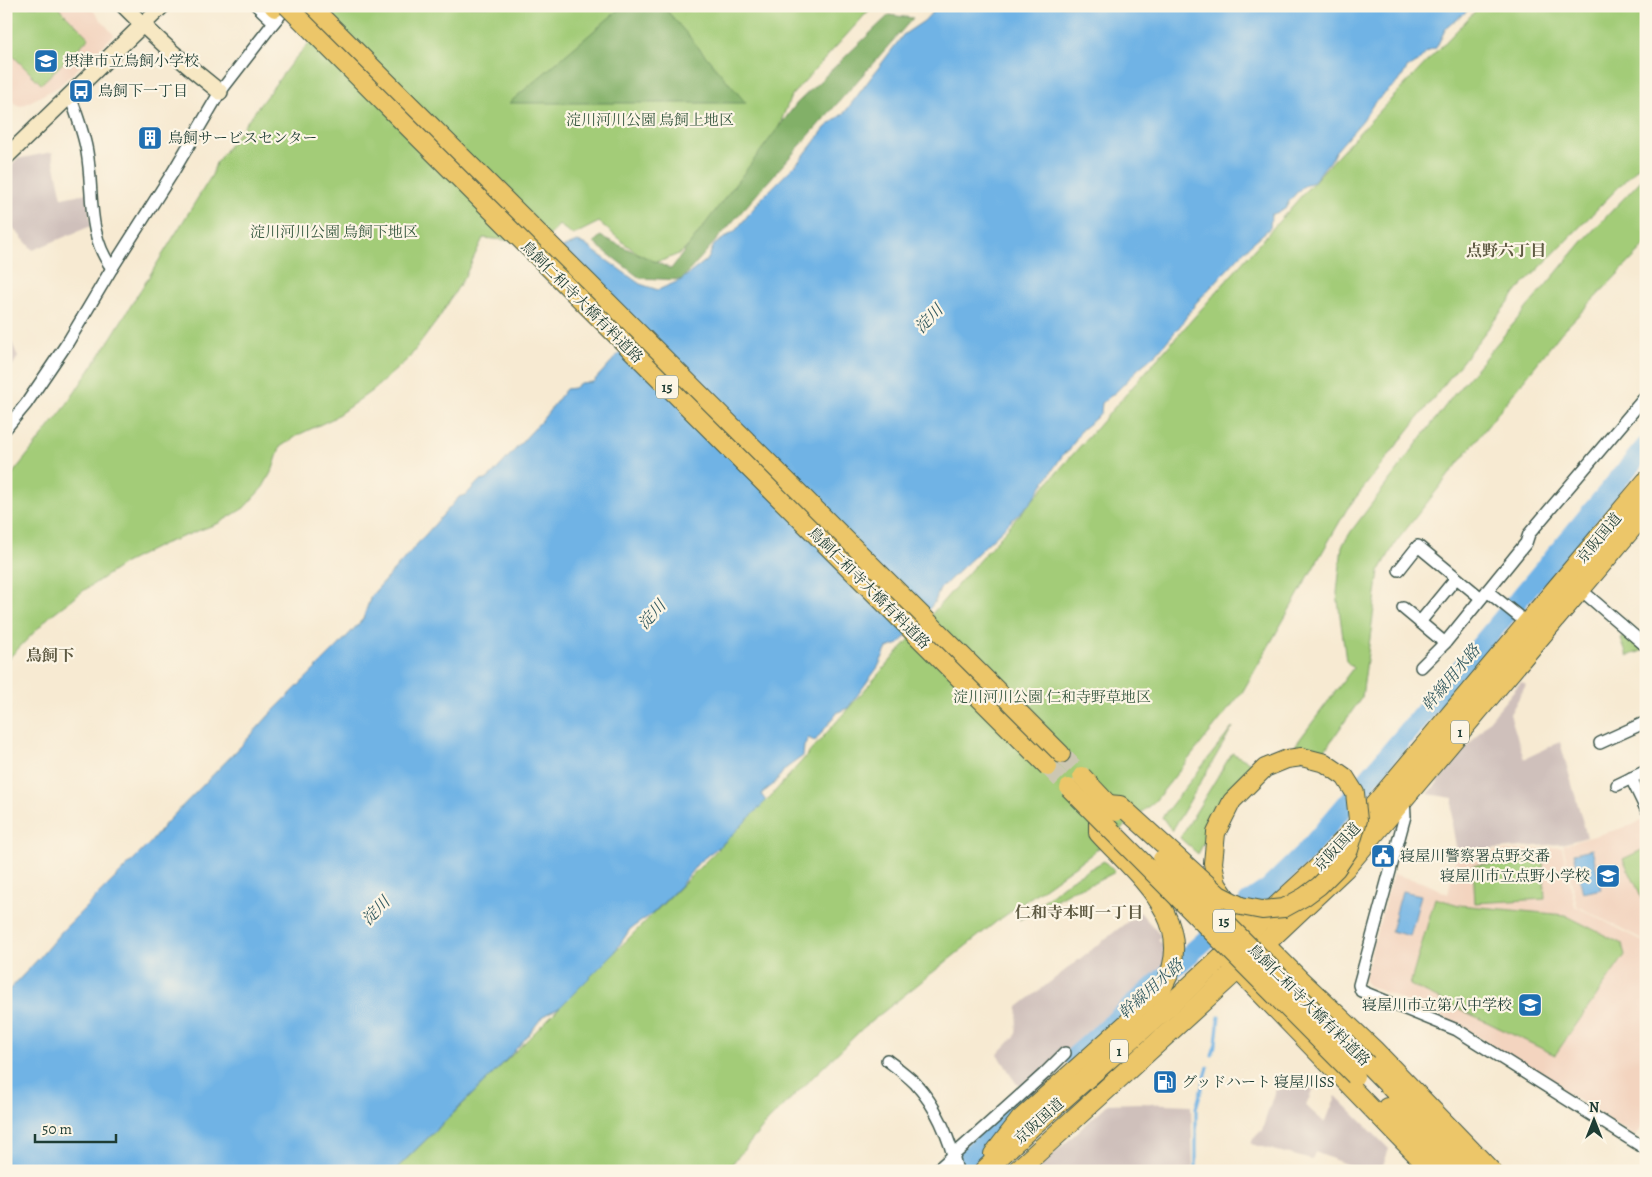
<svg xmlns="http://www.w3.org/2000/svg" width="1652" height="1177" font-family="Alegreya,'Noto Serif JP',serif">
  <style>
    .built { fill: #f3d4bf }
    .industrial { fill: #cfc0bb }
    .green { fill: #a3cc78; stroke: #618456 }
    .forest { fill: #82b068; stroke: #50764e }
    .water { fill: #70b3e5; stroke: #48788c }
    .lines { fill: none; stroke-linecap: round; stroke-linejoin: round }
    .stream { stroke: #70b3e5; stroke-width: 3 }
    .river { stroke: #70b3e5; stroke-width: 20 }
    .primary-tunnel { stroke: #ccc7b2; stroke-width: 18; stroke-dasharray: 18 9; stroke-linecap: butt }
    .street-casing { stroke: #3f574c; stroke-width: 14 }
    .secondary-casing { stroke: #3f574c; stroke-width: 18 }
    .primary-casing { stroke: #3f574c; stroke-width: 20 }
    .highway-casing { stroke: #3f574c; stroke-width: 22 }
    .street { stroke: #fff; stroke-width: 11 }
    .secondary { stroke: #f7e8c3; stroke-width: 15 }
    .primary { stroke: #ecc669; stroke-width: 18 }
    .highway { stroke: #ecc669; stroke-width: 20 }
    .primary-bridge-casing { stroke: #3f574c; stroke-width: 20; stroke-linecap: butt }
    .primary-bridge { stroke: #ecc669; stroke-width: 18 }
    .labels { text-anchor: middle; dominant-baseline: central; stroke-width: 4.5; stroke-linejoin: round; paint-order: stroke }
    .shield { fill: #fcf5e5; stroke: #617469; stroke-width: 1 }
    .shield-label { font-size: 14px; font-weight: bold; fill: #1f3d34 }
    .poi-label { font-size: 15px; fill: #1f3d34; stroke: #fcf5e5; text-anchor: start }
    .park-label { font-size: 15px; fill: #395a42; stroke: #fcf5e5 }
    .street-label { font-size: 15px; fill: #1f3d34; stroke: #fcf5e5 }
    .neighbourhood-label { font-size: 16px; font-weight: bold; fill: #5f5b43; stroke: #fcf5e5 }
    .water-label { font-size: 16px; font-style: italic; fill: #335a60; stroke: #fcf5e5 }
  </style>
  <rect width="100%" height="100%" fill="#fcf5e5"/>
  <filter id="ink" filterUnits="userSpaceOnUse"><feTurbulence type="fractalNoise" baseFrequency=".02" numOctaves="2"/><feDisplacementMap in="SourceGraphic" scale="10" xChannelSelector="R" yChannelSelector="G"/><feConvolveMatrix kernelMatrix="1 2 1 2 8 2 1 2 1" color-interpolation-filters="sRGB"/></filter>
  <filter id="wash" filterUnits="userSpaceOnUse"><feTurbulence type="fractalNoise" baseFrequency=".0096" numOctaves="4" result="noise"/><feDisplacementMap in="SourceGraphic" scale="20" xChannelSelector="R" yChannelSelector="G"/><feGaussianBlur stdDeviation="1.12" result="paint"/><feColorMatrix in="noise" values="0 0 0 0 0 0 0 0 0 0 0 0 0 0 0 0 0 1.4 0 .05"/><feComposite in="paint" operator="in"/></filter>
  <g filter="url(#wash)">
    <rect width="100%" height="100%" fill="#f7ead2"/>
    <!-- built -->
    <g class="built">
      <polygon points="6,6 89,6 114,35 58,87 22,106 17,105 6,95"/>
      <polygon points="1646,817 1646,941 1577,906 1563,845 1633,825"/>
      <polygon points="1562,847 1575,906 1646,943 1646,1121 1636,1137 1460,1025 1367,985 1364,978 1393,874 1425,883 1448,894 1457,854"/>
    </g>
    <!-- industrial -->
    <g class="industrial">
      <polygon points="52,152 62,198 87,193 91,226 33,250 6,220 6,172 17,159"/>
      <polygon points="6,328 18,357 13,365 6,370"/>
      <polygon points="1521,682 1526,685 1510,714 1524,759 1560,742 1587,837 1562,844 1457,852 1452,824 1453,798 1428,794"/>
      <polygon points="1140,912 1161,936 1158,940 1170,952 1170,962 1023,1088 1016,1083 998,1054 1016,1035 1018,1007"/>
      <polygon points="1307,1075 1317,1079 1306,1106 1325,1123 1336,1096 1389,1149 1381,1171 1363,1171 1315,1152 1312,1160 1251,1144 1253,1139 1262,1130 1275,1090 1302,1086"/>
      <polygon points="1139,1103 1191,1105 1193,1171 1041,1171 1038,1168 1108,1104"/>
    </g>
    <!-- green -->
    <g class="green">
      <polygon points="6,6 57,6 89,38 41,84 6,49"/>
      <polygon points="342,6 873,6 791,96 771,147 712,224 681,253 664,260 654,262 642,256 625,244 599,222 573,235 559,225 540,246 528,242 483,238 465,276 439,318 409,358 373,390 332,419 300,434 280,447 273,469 263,487 244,508 219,523 163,544 125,563 83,591 51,615 6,661 6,482 63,410 107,344 212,175 216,163 292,62"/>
      <polygon points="1480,6 1646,6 1646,159 1518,290 1347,509 1243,691 1155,801 1089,856 996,922 863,1028 768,1121 726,1171 394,1171 454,1113 770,797 1334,159"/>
      <polygon points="1646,175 1646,245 1561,333 1396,542 1379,572 1362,697 1322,754 1294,747 1353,668 1346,661 1337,593 1342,546 1352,530 1452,397 1583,241"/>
      <path d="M1624,637C1630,638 1639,644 1642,651L1627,656L1621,639Z"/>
      <polygon points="1233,727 1172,831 1162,817"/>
      <polygon points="1232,753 1257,766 1229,795 1198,854 1180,838"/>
      <polygon points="1646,848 1646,906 1623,859"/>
      <polygon points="1104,861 1115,872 1094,883 1071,891 1019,920 1070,880"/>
      <polygon points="1543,861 1545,899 1475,903 1473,865"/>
      <polygon points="1435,898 1459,905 1565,915 1622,944 1625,955 1555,1055 1410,985"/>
    </g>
    <!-- forest -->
    <g class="forest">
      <polygon points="623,6 663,6 746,103 509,103"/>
      <polygon points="889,15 913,18 681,280 640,278 594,243 600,236 671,269 797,103"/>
    </g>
    <!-- water -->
    <g class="water">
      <polygon points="938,6 1468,6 1468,10 1446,28 1436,48 1427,52 1419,61 1407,68 1401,79 1374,103 1363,120 1335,152 1332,158 1313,182 1302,187 1290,200 1285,209 1271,215 1270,228 1250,245 1196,303 1180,326 1156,354 1139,368 1118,390 1102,403 1101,412 1096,418 1081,430 1069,451 1064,453 1031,502 940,589 934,603 899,644 887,648 878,667 848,708 838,712 815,741 808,738 804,746 803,756 785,769 774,784 761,794 766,801 726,841 699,862 681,885 652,914 630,929 615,952 560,1007 543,1016 526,1038 496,1071 394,1171 6,1171 6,991 12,987 40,957 61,932 151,842 166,823 242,745 272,712 339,645 363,619 371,596 459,497 466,495 479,481 486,480 492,475 543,419 566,389 574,388 580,383 593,382 631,340 549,253 577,242 584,244 640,284 658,290 681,280 708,259 714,245 736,230 762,198 801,159 825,128 845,112 903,35 924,21"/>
      <polygon points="1592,849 1601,889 1583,893 1574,853"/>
      <polygon points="1402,891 1421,895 1410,936 1391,931"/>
    </g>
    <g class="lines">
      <!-- stream -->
      <g class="stream">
        <polyline points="1212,1055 1216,1043 1219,1017"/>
        <polyline points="1196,1171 1196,1108 1208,1067"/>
      </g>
      <!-- river -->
      <g class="river">
        <polyline points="1248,902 1269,888 1305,853 1465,664 1646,446"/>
        <polyline points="1074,1057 1226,922"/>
        <polyline points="964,1160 1029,1100"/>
      </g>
    </g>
  </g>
  <g filter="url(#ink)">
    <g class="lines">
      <!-- primary-tunnel -->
      <g class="primary-tunnel">
        <polyline points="1061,754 1082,776"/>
        <polyline points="1048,767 1069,788"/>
      </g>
      <defs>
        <g id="street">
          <polyline points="257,6 274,22"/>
          <path d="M70,95C76,114 84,133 87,152C94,191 86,234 112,268"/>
          <polyline points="6,428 26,404 68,342 112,268 173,172 220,92 274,22 288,6"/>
          <polyline points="1399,570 1418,546 1481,598"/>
          <polyline points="1580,589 1646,646"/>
          <polyline points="1487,591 1527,623"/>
          <polyline points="1403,608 1445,643"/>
          <polyline points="1420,622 1456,578"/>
          <polyline points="1421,667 1445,643 1526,543 1529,534 1646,396"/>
          <polyline points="1600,743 1646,722"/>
          <polyline points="1631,778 1646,809"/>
          <polyline points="1617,785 1646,771"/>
          <polyline points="1404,799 1405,816 1359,985 1361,991 1457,1030 1646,1149"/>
          <path d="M887,1060C896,1067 907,1075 915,1083C937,1107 950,1139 957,1171"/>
          <polyline points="936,1171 1044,1074 1065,1053"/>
        </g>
        <g id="secondary">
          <path d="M124,6C154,37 187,66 220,92"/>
          <polyline points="6,157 162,6"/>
        </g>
        <g id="primary">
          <polyline points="273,6 275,8"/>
          <polyline points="311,6 1061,754"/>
          <polyline points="1302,757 1287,759 1265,768 1232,801 1216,833 1213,863 1217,884 1237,913 1251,930 1302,981 1374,1049 1492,1171"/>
          <polyline points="1229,961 1432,1171"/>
          <polyline points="1367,1064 1472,1171"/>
          <polyline points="1387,1107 1450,1171"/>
          <path d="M993,1154L1020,1119L1149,1003C1154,997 1161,992 1164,985C1199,922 1136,875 1098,833V817"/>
        </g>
        <g id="highway">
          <polyline points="984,1171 1032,1126 1170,1005 1319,867 1358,825 1646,482"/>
          <polyline points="1017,1171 1237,970 1345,868 1646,511"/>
        </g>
      </defs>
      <!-- street casing -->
      <use href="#street" class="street-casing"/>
      <!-- secondary casing -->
      <use href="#secondary" class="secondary-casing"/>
      <!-- primary casing -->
      <use href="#primary" class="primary-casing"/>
      <!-- highway casing -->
      <use href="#highway" class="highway-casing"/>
      <!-- street -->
      <use href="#street" class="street"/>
      <!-- secondary -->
      <use href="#secondary" class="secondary"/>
      <!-- primary -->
      <use href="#primary" class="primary"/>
      <!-- highway -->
      <use href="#highway" class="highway"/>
      <defs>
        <g id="primary-bridge">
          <polyline points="287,6 1048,767"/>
          <polyline points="1082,776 1116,812"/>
          <polyline points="1069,788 1355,1076"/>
          <polyline points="1108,804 1120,805 1219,895 1241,906 1262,910 1284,908 1304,897 1319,886 1336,869 1349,850 1358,820 1355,793 1345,777 1325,763 1302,757"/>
          <polyline points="1162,859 1367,1064"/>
        </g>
      </defs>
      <!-- primary-bridge casing -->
      <use href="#primary-bridge" class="primary-bridge-casing"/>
      <!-- primary-bridge -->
      <use href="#primary-bridge" class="primary-bridge"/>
    </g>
  </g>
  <!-- icons -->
  <defs>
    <symbol id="school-square" viewBox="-11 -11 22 22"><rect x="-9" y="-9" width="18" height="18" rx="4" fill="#1f6fb2" stroke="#fcf5e5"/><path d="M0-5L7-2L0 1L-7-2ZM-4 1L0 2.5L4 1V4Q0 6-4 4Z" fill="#fff"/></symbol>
    <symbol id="bus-square" viewBox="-11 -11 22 22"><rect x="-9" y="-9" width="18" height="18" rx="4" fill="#1f6fb2" stroke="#fcf5e5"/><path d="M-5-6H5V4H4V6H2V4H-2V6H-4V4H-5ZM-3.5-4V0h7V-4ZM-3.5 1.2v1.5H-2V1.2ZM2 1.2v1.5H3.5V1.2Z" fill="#fff"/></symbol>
    <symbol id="building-square" viewBox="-11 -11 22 22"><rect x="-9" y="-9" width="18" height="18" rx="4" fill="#1f6fb2" stroke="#fcf5e5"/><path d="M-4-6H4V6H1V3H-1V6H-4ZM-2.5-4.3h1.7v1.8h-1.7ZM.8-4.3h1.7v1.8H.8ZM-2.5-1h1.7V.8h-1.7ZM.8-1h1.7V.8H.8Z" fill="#fff"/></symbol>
    <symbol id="civic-square" viewBox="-11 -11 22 22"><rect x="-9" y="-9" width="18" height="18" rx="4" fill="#1f6fb2" stroke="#fcf5e5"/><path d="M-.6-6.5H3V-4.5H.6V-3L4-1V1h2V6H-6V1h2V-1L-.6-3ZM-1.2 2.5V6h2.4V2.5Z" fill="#fff"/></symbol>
    <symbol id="fuel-square" viewBox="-11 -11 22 22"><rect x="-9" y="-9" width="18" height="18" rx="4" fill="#1f6fb2" stroke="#fcf5e5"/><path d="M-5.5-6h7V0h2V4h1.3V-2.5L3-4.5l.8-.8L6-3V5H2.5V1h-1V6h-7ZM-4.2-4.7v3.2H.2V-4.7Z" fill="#fff"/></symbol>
  </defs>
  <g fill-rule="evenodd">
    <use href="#school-square" x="32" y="47" width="28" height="28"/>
    <use href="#bus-square" x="67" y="77" width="28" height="28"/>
    <use href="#building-square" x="136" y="124" width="28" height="28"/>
    <use href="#civic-square" x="1369" y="842" width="28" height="28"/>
    <use href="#school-square" x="1594" y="862" width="28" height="28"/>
    <use href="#school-square" x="1516" y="991" width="28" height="28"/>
    <use href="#fuel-square" x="1151" y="1068" width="28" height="28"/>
  </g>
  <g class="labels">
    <!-- shield labels -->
    <g class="shield">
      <rect x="656" y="375.5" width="22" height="23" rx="4"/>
      <rect x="1451" y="720.5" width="18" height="23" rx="4"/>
      <rect x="1213" y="909.5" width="22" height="23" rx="4"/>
      <rect x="1110" y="1039.5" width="18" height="23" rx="4"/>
    </g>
    <g class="shield-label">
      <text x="667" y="387">15</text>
      <text x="1460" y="732">1</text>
      <text x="1224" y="921">15</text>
      <text x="1119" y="1051">1</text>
    </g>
    <!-- poi labels -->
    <g class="poi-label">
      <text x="64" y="61">摂津市立鳥飼小学校</text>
      <text x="98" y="91">鳥飼下一丁目</text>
      <text x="168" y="138">鳥飼サービスセンター</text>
      <text x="1400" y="856">寝屋川警察署点野交番</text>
      <text x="1590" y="876" text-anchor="end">寝屋川市立点野小学校</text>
      <text x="1512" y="1005" text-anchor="end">寝屋川市立第八中学校</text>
      <text x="1182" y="1082">グッドハート 寝屋川SS</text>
    </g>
    <!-- park labels -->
    <g class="park-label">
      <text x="650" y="120">淀川河川公園 鳥飼上地区</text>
      <text x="334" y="232">淀川河川公園 鳥飼下地区</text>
      <text x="1052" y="697">淀川河川公園 仁和寺野草地区</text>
    </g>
    <!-- street labels -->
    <g class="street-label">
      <text transform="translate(582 302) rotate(45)">鳥飼仁和寺大橋有料道路</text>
      <text transform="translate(1599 538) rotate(-50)">京阪国道</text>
      <text transform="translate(869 588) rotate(45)">鳥飼仁和寺大橋有料道路</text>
      <text transform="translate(1337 847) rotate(-47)">京阪国道</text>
      <text transform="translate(1309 1005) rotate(45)">鳥飼仁和寺大橋有料道路</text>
      <text transform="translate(1039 1121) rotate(-42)">京阪国道</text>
    </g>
    <!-- neighbourhood labels -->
    <g class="neighbourhood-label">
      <text x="1506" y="251">点野六丁目</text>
      <text x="50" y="656">鳥飼下</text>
      <text x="1079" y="913">仁和寺本町一丁目</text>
    </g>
    <!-- water labels -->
    <g class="water-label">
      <text transform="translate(929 319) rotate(-46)">淀川</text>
      <text transform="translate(652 615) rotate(-48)">淀川</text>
      <text transform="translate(1451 678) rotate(-50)">幹線用水路</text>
      <text transform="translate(376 911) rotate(-46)">淀川</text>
      <text transform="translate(1151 989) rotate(-42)">幹線用水路</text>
    </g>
  </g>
  <!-- margin -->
  <rect width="1652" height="1177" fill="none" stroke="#fcf5e5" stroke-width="25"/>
  <!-- north arrow -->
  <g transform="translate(1594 1120)" stroke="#fcf5e5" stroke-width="4" paint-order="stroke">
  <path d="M0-4L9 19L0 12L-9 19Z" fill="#1f3d34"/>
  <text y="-8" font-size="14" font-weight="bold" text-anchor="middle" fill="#1f3d34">N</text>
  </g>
  <!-- scale -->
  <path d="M35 1134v8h81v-8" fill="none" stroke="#1f3d34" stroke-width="2.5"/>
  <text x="42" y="1134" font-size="15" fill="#1f3d34" stroke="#fcf5e5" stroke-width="4" paint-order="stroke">50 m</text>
</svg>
